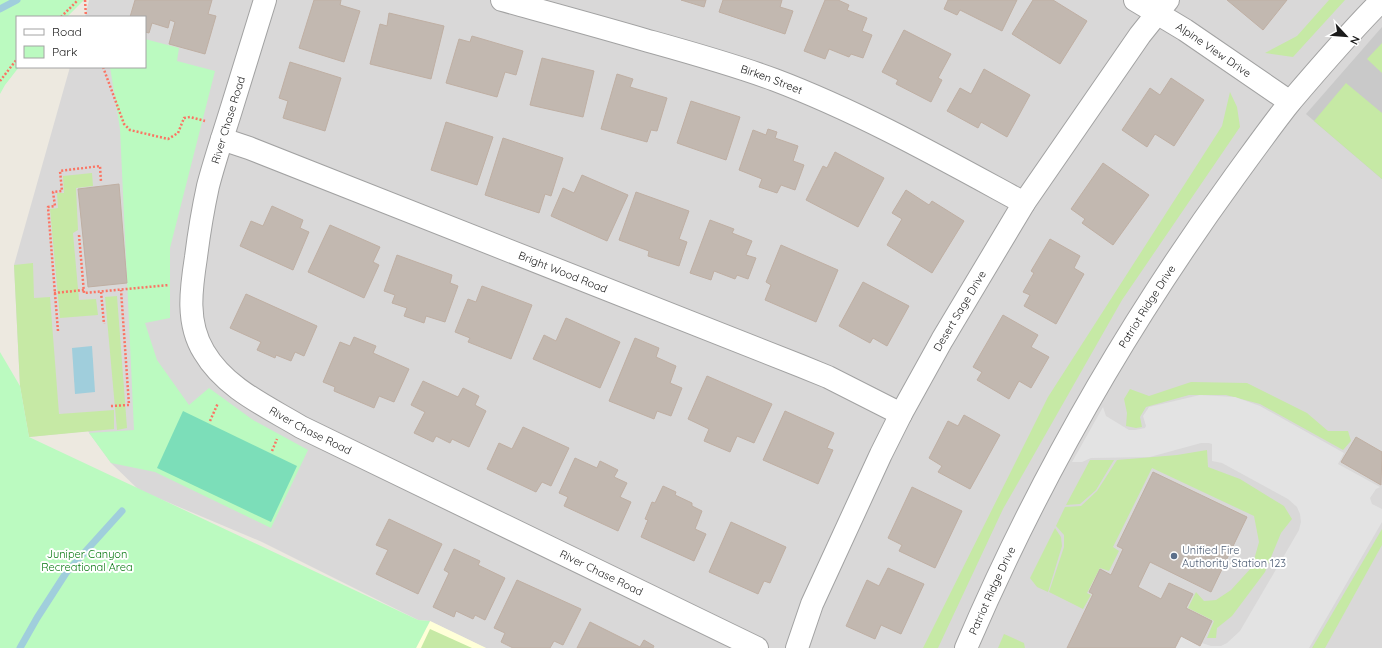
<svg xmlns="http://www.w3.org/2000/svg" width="1382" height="648" font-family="Quicksand,sans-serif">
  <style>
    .residential { fill: #d9d8d8 }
    .education { fill: #ffffd8 }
    .religious { fill: #c9c9c9 }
    .grass { fill: #c6e9a5 }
    .park { fill: #bbfac0 }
    .pitch { fill: #7cdeb9 }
    .parking { fill: #e3e3e3 }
    .water { fill: #a0cedc }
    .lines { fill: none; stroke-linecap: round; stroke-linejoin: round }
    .stream { stroke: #a0cedc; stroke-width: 7 }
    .building { fill: #c2b8b0; stroke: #bfafa3 }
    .minor-casing { stroke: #a2a2a2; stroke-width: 24 }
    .path { stroke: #fb7463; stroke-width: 2.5; stroke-dasharray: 2 2; stroke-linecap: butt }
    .minor { stroke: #fff; stroke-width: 22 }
    .service-dot { fill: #5c6f8a; stroke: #fff; stroke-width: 1.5 }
    .labels { text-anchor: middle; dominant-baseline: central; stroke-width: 4; stroke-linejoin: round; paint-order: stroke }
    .street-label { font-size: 11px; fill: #1b1b1b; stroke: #fff }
    .service-label { font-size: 11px; fill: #4e5e75; stroke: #fff; text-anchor: start }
    .park-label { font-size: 11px; fill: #0a7913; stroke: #fff }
  </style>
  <rect width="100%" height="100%" fill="#ede9e0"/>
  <!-- residential -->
  <polygon class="residential" points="89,0 1382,0 1382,648 486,648 430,621 418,620 262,542 139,490 111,463 88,431 29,437 20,386 14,265 70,67 145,67 145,17 85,17"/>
  <!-- education -->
  <polygon class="education" points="430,621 486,648 416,648"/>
  <!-- religious -->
  <polygon class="religious" points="1382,27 1382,179 1306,114"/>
  <!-- grass -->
  <g class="grass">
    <polygon points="1329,0 1345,0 1293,57 1265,53 1297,36"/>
    <polygon points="1382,43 1382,73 1367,59"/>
    <polygon points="1346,83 1382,113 1382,179 1314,121"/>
    <polygon points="1230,92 1237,107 1240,127 1122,300 1003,509 938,648 923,648 1048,397 1222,126"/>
    <polygon points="92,173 93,186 76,188 78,230 73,233 79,300 96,299 98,315 60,318 50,209 58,208 57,193 64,193 63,176"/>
    <polygon points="33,263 34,298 50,297 59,414 114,410 114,429 29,437 20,386 14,265"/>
    <polygon points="117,296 127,428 117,430 105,297"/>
    <polygon points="1191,382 1247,383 1307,413 1328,431 1348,431 1351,441 1343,450 1260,404 1226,395 1189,395 1146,407 1140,417 1142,427 1136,428 1126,426 1127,413 1124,399 1130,389 1149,396"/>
    <polygon points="1207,450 1208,467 1240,479 1284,506 1292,519 1281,533 1265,572 1232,616 1217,628 1216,638 1207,638 1214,621 1188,608 1196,592 1204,601 1216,600 1231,590 1252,567 1259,542 1254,516 1152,468 1113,547 1119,551 1109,571 1100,568 1087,593 1091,595 1083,609 1049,592 1064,547 1064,535 1056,526 1065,507 1081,506 1097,491 1117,460 1177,455"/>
    <polygon points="1090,460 1114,460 1096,490 1080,504 1066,505"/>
    <polygon points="1055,528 1061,537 1062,546 1048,592 1037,587 1030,578"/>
    <polygon points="1382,529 1382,545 1325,648 1312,648"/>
    <polygon points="430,629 472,648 421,648"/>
    <polygon points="1004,634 1024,643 1025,648 998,648"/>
  </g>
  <!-- park -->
  <g class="park">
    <polygon points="0,0 84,0 67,17 17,17 17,67 19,67 5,85 0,94"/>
    <polygon points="145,39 179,48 177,61 215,71 170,248 170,318 145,323 157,360 189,405 209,388 253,420 308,450 271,528 155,472 111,463 89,433 134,430 120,129 110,67 145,67"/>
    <polygon points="0,352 20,386 29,437 418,620 430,621 416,648 0,648"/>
  </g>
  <!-- pitch -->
  <polygon class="pitch" points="183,411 297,466 271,522 157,468"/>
  <!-- parking -->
  <polygon class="parking" points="1200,395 1235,397 1260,406 1344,453 1338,464 1380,487 1376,489 1370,498 1372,504 1382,509 1382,522 1309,648 1175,648 1181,636 1200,646 1202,643 1211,646 1221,646 1227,643 1240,631 1299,530 1301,522 1300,514 1297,507 1288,499 1222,463 1212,461 1212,444 1209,443 1201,443 1150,457 1091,458 1082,462 1072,462 1103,407 1106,416 1129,430 1135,430 1145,428 1146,426 1143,416 1149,407"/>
  <!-- water -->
  <polygon class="water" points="92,346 95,392 75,394 72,348"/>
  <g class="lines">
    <!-- stream -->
    <g class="stream">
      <polyline points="0,9 17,0"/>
      <polyline points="20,648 37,618 66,573 122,511"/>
    </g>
  </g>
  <!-- building -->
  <g class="building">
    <polygon points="135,0 212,0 208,14 216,16 205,54 169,44 175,22 170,20 168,28 152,23 149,33 145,32 145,17 130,17"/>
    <polygon points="314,0 341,0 340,5 360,11 344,62 299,48"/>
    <polygon points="681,0 706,0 704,7"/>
    <polygon points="723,0 782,0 780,7 793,11 785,34 719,12"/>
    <polygon points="825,0 838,0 849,5 847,10 867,18 862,31 872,35 863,58 851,54 849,57 829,49 825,59 804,51"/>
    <polygon points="948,0 1017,0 1002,31 960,10 957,15 944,9"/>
    <polygon points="1033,0 1053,0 1087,21 1060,64 1012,34"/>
    <polygon points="1227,0 1287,0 1263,30"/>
    <polygon points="389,13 444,26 431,79 370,64 380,24 387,26"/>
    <polygon points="904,30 951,54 938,78 942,80 931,102 896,84 898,80 882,72"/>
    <polygon points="472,36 523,51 516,75 505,72 497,97 446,83 459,39 470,42"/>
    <polygon points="542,58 594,71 583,117 530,105"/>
    <polygon points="290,62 341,78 325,131 283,118 288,101 279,98"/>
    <polygon points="984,69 1030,95 1007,137 981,122 978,128 947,111 960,88 971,94"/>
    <polygon points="617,74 633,79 630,87 667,98 657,131 651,130 647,142 601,129"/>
    <polygon points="1171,78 1204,100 1174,146 1155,134 1147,147 1122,130 1150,88 1160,95"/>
    <polygon points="691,101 740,117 726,160 677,143"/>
    <polygon points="446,122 493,137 477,185 431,170"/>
    <polygon points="768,129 777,132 775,138 798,146 793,161 804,165 795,190 781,185 777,193 759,187 762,179 739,170 753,130 766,135"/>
    <polygon points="503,138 563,158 551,196 545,194 539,213 485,195"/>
    <polygon points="835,152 884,178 858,227 806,200 823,166 827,168"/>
    <polygon points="1103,163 1149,195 1113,245 1082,223 1085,219 1071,209"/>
    <polygon points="582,175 628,195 607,241 551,216 563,188 574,193"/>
    <polygon points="119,184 127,283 88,287 78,189"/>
    <polygon points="906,190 929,205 932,201 964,221 932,273 887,245 902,219 892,213"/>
    <polygon points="636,192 689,211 679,239 687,242 679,266 648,256 649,251 619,240"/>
    <polygon points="272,206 303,220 300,228 309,232 293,270 240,246 251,221 263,226"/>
    <polygon points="710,220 734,229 732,233 752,241 746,255 756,258 748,279 737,275 735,279 714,271 711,280 690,273"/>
    <polygon points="330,225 380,247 373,262 379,265 364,298 308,272"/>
    <polygon points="1050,239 1080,256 1074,268 1084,274 1056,324 1024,306 1030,295 1023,292 1034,273 1031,271"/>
    <polygon points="781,245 838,270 816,322 765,300 771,285 766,282"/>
    <polygon points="397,255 452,275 450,283 458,286 445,322 426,316 424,323 404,316 407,308 392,303 395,295 384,291"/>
    <polygon points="863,282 909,306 887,346 873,338 870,343 839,326"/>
    <polygon points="482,286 532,305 511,359 468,342 470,338 455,332 468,299 476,302"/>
    <polygon points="246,294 317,326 304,356 295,352 291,361 276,355 275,358 257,350 261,342 230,328"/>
    <polygon points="1003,315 1038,335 1031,347 1049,357 1031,388 1019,381 1009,399 977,380 982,372 973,367"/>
    <polygon points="566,318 620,342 600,388 533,359 544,335 556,341"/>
    <polygon points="354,337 376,346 373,353 409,369 394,402 379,396 374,408 334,391 335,387 323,382 340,342 350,346"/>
    <polygon points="635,338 659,348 656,357 676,366 670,383 682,388 671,416 657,411 654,419 609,401"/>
    <polygon points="707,376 772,404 754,443 737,436 730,452 704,441 709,429 688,419"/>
    <polygon points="423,381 458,397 463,388 479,396 475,405 486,411 469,447 452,439 450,443 436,436 433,442 414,433 425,412 411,405"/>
    <polygon points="785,411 834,433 827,448 833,450 818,484 763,460"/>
    <polygon points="964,415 1000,435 970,489 938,472 942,466 929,458 948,421 958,426"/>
    <polygon points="523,427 569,448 551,486 542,482 536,492 487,469 499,443 512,449"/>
    <polygon points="1356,437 1382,452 1381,485 1341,462"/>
    <polygon points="575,458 597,468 600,461 618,470 614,477 627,483 620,497 631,502 618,531 564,506 568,497 559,493"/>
    <polygon points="1153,472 1247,517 1211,592 1150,562 1138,587 1161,599 1169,583 1193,594 1186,608 1212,621 1200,646 1181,636 1175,648 1067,648 1093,594 1089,592 1100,569 1111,575 1123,549 1117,546"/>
    <polygon points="663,486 676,492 675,495 692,503 692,506 702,511 695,529 706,534 694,561 641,537 648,520 645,519 652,502 655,503"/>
    <polygon points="912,487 962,511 935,568 899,551 902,545 888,538"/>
    <polygon points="389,519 442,544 418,594 376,574 388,550 376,545"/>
    <polygon points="731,522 786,547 770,583 764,581 758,594 709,572"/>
    <polygon points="454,549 480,561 478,565 505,578 485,620 475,615 473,619 456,611 454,617 433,607 449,573 444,570"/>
    <polygon points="888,568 924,584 901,634 881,625 875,639 846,626 867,580 879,586"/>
    <polygon points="517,580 581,609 563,645 554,641 550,648 513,648 501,642 505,633 494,628"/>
    <polygon points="590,622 640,647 644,640 654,646 653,648 577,648"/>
  </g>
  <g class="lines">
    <defs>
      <g id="minor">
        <path id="s1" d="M265,0C254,36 243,72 232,107C224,133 215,159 208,186C203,209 199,233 196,257C191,289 186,323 204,352C225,388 266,406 301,427L757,648"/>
        <path id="s2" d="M502,0C549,13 597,26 645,40C688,52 732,64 775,80C862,113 943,159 1024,203"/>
        <path id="s3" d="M1135,0L1185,30L1290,102"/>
        <path id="s4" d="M222,139L249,148L801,366L828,377L901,414"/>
        <path id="s5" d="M797,648L812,604L881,454L901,414L942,340L1024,203L1140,35L1168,0"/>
        <path id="s6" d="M966,648C1037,482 1127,325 1233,179C1252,153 1271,126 1291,101C1320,67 1350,32 1382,0"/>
      </g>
    </defs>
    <!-- minor casing -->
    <use href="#minor" class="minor-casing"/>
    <!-- path -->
    <g class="path">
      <polyline points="85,0 86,17"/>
      <polyline points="61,17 78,0"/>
      <polyline points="103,67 124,124 130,130 168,139 178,133 184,118 190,117 205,121"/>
      <polyline points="0,81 17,59"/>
      <polyline points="79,235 84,293 169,285"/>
      <polyline points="101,292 104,324"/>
      <polyline points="54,293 84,290"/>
      <polyline points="58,331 48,207 55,206 53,192 62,191 60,171 100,166 101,182"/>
      <polyline points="111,406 129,405 121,290"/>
      <polyline points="210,421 218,403"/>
      <polyline points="272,451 277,439"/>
    </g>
    <!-- minor -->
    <use href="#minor" class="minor"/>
  </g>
  <!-- markers -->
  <circle class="service-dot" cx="1174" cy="556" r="4"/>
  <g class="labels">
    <!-- street labels -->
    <g class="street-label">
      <text stroke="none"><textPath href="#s3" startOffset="93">Alpine View Drive</textPath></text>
      <text stroke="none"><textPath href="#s2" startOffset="281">Birken Street</textPath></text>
      <text transform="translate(228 120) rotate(-73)">River Chase Road</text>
      <text stroke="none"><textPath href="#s4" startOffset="366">Bright Wood Road</textPath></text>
      <text stroke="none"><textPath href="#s6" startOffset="387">Patriot Ridge Drive</textPath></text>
      <text stroke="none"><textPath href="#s5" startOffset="375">Desert Sage Drive</textPath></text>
      <text stroke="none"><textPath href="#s1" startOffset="498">River Chase Road</textPath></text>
      <text stroke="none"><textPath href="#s1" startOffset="822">River Chase Road</textPath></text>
      <text stroke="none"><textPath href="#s6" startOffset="63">Patriot Ridge Drive</textPath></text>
    </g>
    <!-- service labels -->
    <g class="service-label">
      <text x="1182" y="550">Unified Fire<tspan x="1182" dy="13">Authority Station 123</tspan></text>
    </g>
    <!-- park labels -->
    <g class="park-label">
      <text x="87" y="554">Juniper Canyon<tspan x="87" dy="13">Recreational Area</tspan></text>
    </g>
  </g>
  <!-- legend -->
  <rect x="16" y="16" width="130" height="52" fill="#ffffff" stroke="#a4a4a4"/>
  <rect x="24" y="29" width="20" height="6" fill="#ffffff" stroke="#a4a4a4"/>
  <text x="52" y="36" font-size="12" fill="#1b1b1b">Road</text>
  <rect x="24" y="46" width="20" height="12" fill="#bbfac0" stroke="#a4a4a4"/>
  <text x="52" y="56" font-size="12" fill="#1b1b1b">Park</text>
  <!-- north arrow -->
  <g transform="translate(1346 36) rotate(116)" stroke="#ffffff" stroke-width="3" paint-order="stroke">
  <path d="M0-3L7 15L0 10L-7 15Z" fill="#1b1b1b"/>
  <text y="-6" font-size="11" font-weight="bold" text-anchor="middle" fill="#1b1b1b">N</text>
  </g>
</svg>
